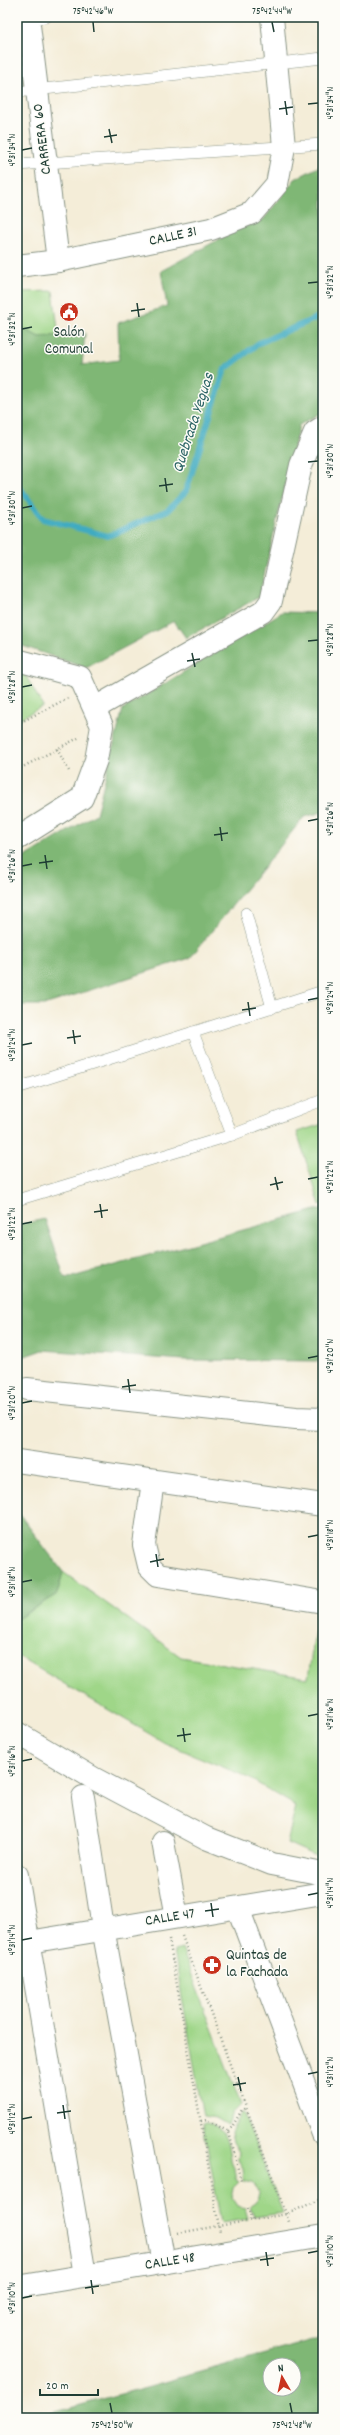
<svg xmlns="http://www.w3.org/2000/svg" width="340" height="2435" font-family="Dekko,sans-serif">
  <style>
    .green { fill: #9fd688; stroke: #5f8a5e }
    .forest { fill: #7fb774; stroke: #4f7a54; fill-rule: evenodd }
    .lines { fill: none; stroke-linecap: round; stroke-linejoin: round }
    .stream { stroke: #41abc1; stroke-width: 6 }
    .service-casing { stroke: #8a9586; stroke-width: 12 }
    .minor-casing { stroke: #8a9586; stroke-width: 24 }
    .path { stroke: #8a9586; stroke-width: 2.5; stroke-dasharray: 1 3; stroke-linecap: butt }
    .service { stroke: #fff; stroke-width: 11 }
    .minor { stroke: #fff; stroke-width: 22 }
    .ticks { fill: none; stroke: #1f3d34; stroke-width: 1.5 }
    .labels { text-anchor: middle; dominant-baseline: central; stroke-width: 3; stroke-linejoin: round; paint-order: stroke }
    .street-label { font-size: 15px; fill: #1f3d34; stroke: #fdfcf7 }
    .poi-label { font-size: 15px; fill: #1f3d34; stroke: #fdfcf7 }
    .water-label { font-size: 16px; font-style: italic; fill: #2b6465; stroke: #fdfcf7 }
    .neatline { fill: none; stroke: #1f3d34; stroke-width: 1.5 }
    .ticks-label { font-size: 10px; text-anchor: middle; fill: #1f3d34 }
  </style>
  <rect width="100%" height="100%" fill="#fdfcf7"/>
  <filter id="ink" filterUnits="userSpaceOnUse"><feTurbulence type="fractalNoise" baseFrequency=".025" numOctaves="2"/><feDisplacementMap in="SourceGraphic" scale="8" xChannelSelector="R" yChannelSelector="G"/><feConvolveMatrix kernelMatrix="1 2 1 2 8 2 1 2 1" color-interpolation-filters="sRGB"/></filter>
  <filter id="wash" filterUnits="userSpaceOnUse"><feTurbulence type="fractalNoise" baseFrequency=".012" numOctaves="4" result="noise"/><feDisplacementMap in="SourceGraphic" scale="16" xChannelSelector="R" yChannelSelector="G"/><feGaussianBlur stdDeviation="0.9" result="paint"/><feColorMatrix in="noise" values="0 0 0 0 0 0 0 0 0 0 0 0 0 0 0 0 0 1.4 0 .05"/><feComposite in="paint" operator="in"/></filter>
  <g filter="url(#wash)">
    <rect width="100%" height="100%" fill="#f4edd8"/>
    <!-- green -->
    <g class="green">
      <polygon points="53,291 59,336 39,337 17,325 17,292"/>
      <polygon points="19,664 43,706 17,720 17,665"/>
      <polygon points="323,1124 323,1204 320,1205 297,1132"/>
      <polygon points="63,1572 181,1657 308,1678 317,1618 323,1619 323,1859 287,1843 296,1806 247,1777 165,1743 17,1656 17,1619 57,1594"/>
      <polygon points="182,1949 241,2105 233,2113 228,2125 216,2118 203,2116 174,1951"/>
      <polygon points="243,2112 283,2213 254,2217 250,2207 257,2202 259,2192 252,2183 244,2181 243,2168 238,2160 239,2152 233,2142 231,2132 239,2116"/>
      <path d="M203,2123C225,2123 229,2141 231,2159C232,2167 237,2170 236,2180L239,2182L233,2188L231,2197L237,2206L245,2208L248,2219L221,2223Z"/>
    </g>
    <!-- forest -->
    <g class="forest">
      <polygon points="320,166 323,182 323,412 299,425 259,597 186,638 174,621 86,668 17,644 17,325 39,337 85,333 82,365 119,360 118,323 167,306 161,271 236,230 263,220 295,179"/>
      <polygon points="282,612 323,613 323,812 304,817 190,958 44,1005 17,1005 17,862 96,814 123,709"/>
      <polygon points="323,1208 323,1361 184,1360 42,1350 17,1359 17,1225 45,1219 65,1279"/>
      <polygon points="17,1511 63,1572 57,1594 17,1619"/>
      <path d="M323,2338V2418H34ZM270,2365H294V2389H270Z"/>
    </g>
    <g class="lines">
      <!-- stream -->
      <polyline class="stream" points="17,484 43,519 108,536 168,510 186,491 225,369 259,343 323,315"/>
    </g>
  </g>
  <g filter="url(#ink)">
    <g class="lines">
      <defs>
        <g id="service">
          <polyline points="28,19 46,17"/>
          <polyline points="17,92 323,58"/>
          <polyline points="17,165 323,144"/>
          <polyline points="246,913 272,1008"/>
          <polyline points="193,1032 232,1135"/>
          <polyline points="17,1088 323,991"/>
          <polyline points="17,1200 232,1135 323,1100"/>
        </g>
        <g id="minor">
          <polyline points="28,17 58,261"/>
          <polyline points="17,266 58,261 211,229 252,213 277,184 284,147 272,17"/>
          <polyline points="17,660 80,677 102,726 96,760 82,798 17,839"/>
          <polyline points="95,708 263,612 271,601 301,465 315,432 323,427"/>
          <polyline points="27,1389 296,1418 323,1419"/>
          <polyline points="17,1461 323,1505"/>
          <polyline points="153,1481 144,1545 149,1566 158,1575 323,1602"/>
          <polyline points="17,1733 93,1778 206,1838 272,1864 323,1874"/>
          <polyline points="83,1797 103,1928 164,2263"/>
          <polyline points="163,1842 177,1917"/>
          <polyline points="17,1875 85,2275"/>
          <polyline points="238,1908 323,2134"/>
          <polyline points="17,1944 323,1893"/>
          <polyline points="17,2287 323,2236"/>
        </g>
      </defs>
      <!-- service casing -->
      <use href="#service" class="service-casing"/>
      <!-- minor casing -->
      <use href="#minor" class="minor-casing"/>
      <!-- path -->
      <g class="path">
        <polyline points="17,724 68,698"/>
        <polyline points="57,749 70,773"/>
        <polyline points="17,770 80,737"/>
        <polyline points="182,1936 289,2222"/>
        <polyline points="169,1939 220,2233"/>
        <polyline points="201,2121 207,2120 229,2132 241,2181"/>
        <polyline points="229,2132 242,2110 246,2108"/>
        <polyline points="248,2208 252,2221"/>
        <polyline points="178,2233 287,2214 323,2198"/>
      </g>
      <!-- service -->
      <use href="#service" class="service"/>
      <!-- minor -->
      <use href="#minor" class="minor"/>
    </g>
  </g>
  <!-- ticks -->
  <path class="ticks" d="M93,22L94,32M272,22L274,32M285,101L287,115M308,104L318,103M279,109L293,107M109,129L112,143M104,137L117,135M22,150L32,148M308,283L318,282M137,303L139,317M131,311L145,309M22,329L32,327M308,462L318,461M165,478L167,492M159,486L173,484M22,508L32,506M308,641L318,640M192,653L195,667M187,661L200,659M22,687L32,685M308,821L318,819M220,827L222,841M214,835L228,833M45,855L47,869M39,863L53,861M22,866L32,864M308,1000L318,998M248,1002L250,1016M242,1010L256,1008M73,1030L75,1044M67,1038L81,1036M22,1045L32,1043M275,1177L278,1190M308,1179L318,1177M270,1185L283,1182M100,1204L102,1218M94,1212L108,1210M22,1224L32,1222M308,1358L318,1356M128,1379L130,1393M122,1387L136,1385M22,1403L32,1401M308,1537L318,1535M156,1554L158,1567M150,1562L164,1559M22,1582L32,1580M308,1716L318,1714M183,1728L185,1742M177,1736L191,1734M22,1761L32,1759M308,1895L318,1893M211,1903L213,1917M205,1911L219,1909M22,1940L32,1938M308,2074L318,2072M238,2077L241,2091M233,2085L246,2083M63,2105L65,2119M57,2113L71,2111M22,2119L32,2117M266,2252L268,2266M308,2253L318,2251M260,2260L274,2258M91,2280L93,2294M85,2288L99,2286M22,2298L32,2296M110,2403L112,2413M290,2403L292,2413"/>
  <!-- icons -->
  <defs>
    <symbol id="civic-disc" viewBox="-11 -11 22 22"><circle r="9.5" fill="#c8321e" stroke="#fdfcf7"/><path d="M-.6-6.5H3V-4.5H.6V-3L4-1V1h2V6H-6V1h2V-1L-.6-3ZM-1.2 2.5V6h2.4V2.5Z" fill="#fff"/></symbol>
    <symbol id="pharmacy-disc" viewBox="-11 -11 22 22"><circle r="9.5" fill="#c8321e" stroke="#fdfcf7"/><path d="M-2-6h4v4h4v4h-4v4h-4v-4h-4v-4h4Z" fill="#fff"/></symbol>
  </defs>
  <g fill-rule="evenodd">
    <use href="#civic-disc" x="58" y="301" width="22" height="22"/>
    <use href="#pharmacy-disc" x="201" y="1954" width="22" height="22"/>
  </g>
  <g class="labels">
    <!-- street labels -->
    <g class="street-label">
      <text transform="translate(43 139) rotate(-97)">CARRERA 60</text>
      <text transform="translate(173 237) rotate(-12)">CALLE 31</text>
      <text transform="translate(170 1918) rotate(-9)">CALLE 47</text>
      <text transform="translate(170 2262) rotate(-9)">CALLE 48</text>
    </g>
    <!-- poi labels -->
    <g class="poi-label">
      <text x="69" y="333">Salón<tspan x="69" dy="17">Comunal</tspan></text>
      <text x="226" y="1956" text-anchor="start">Quintas de<tspan x="226" dy="17">la Fachada</tspan></text>
    </g>
    <!-- water labels -->
    <g class="water-label">
      <text transform="translate(194 423) rotate(-72)">Quebrada Yeguas</text>
    </g>
  </g>
  <!-- margin -->
  <rect width="340" height="2435" fill="none" stroke="#fdfcf7" stroke-width="44"/>
  <!-- north arrow -->
  <g transform="translate(282 2377) rotate(351)"><circle r="19" fill="#fdfcf7" stroke="#a4b0a9"/>
  <path d="M0-3L7 15L0 10L-7 15Z" fill="#c8321e"/>
  <text y="-6" font-size="11" font-weight="bold" text-anchor="middle" fill="#1f3d34">N</text>
  </g>
  <!-- scale -->
  <path d="M40 2389v6h58v-6" fill="none" stroke="#1f3d34" stroke-width="2"/>
  <text x="46" y="2389" font-size="12" fill="#1f3d34" stroke="#fdfcf7" stroke-width="3" paint-order="stroke">20 m</text>
  <rect x="22" y="22" width="296" height="2391" class="neatline"/>
  <g class="ticks-label">
    <text x="93" y="14">75°42'46"W</text>
    <text x="272" y="14">75°42'44"W</text>
    <text transform="translate(329 103) rotate(-90)" y="4">4°31'34"N</text>
    <text transform="translate(11 150) rotate(-90)" y="4">4°31'34"N</text>
    <text transform="translate(329 282) rotate(-90)" y="4">4°31'32"N</text>
    <text transform="translate(11 329) rotate(-90)" y="4">4°31'32"N</text>
    <text transform="translate(329 461) rotate(-90)" y="4">4°31'30"N</text>
    <text transform="translate(11 508) rotate(-90)" y="4">4°31'30"N</text>
    <text transform="translate(329 640) rotate(-90)" y="4">4°31'28"N</text>
    <text transform="translate(11 687) rotate(-90)" y="4">4°31'28"N</text>
    <text transform="translate(329 819) rotate(-90)" y="4">4°31'26"N</text>
    <text transform="translate(11 866) rotate(-90)" y="4">4°31'26"N</text>
    <text transform="translate(329 998) rotate(-90)" y="4">4°31'24"N</text>
    <text transform="translate(11 1045) rotate(-90)" y="4">4°31'24"N</text>
    <text transform="translate(329 1177) rotate(-90)" y="4">4°31'22"N</text>
    <text transform="translate(11 1224) rotate(-90)" y="4">4°31'22"N</text>
    <text transform="translate(329 1356) rotate(-90)" y="4">4°31'20"N</text>
    <text transform="translate(11 1403) rotate(-90)" y="4">4°31'20"N</text>
    <text transform="translate(329 1535) rotate(-90)" y="4">4°31'18"N</text>
    <text transform="translate(11 1582) rotate(-90)" y="4">4°31'18"N</text>
    <text transform="translate(329 1714) rotate(-90)" y="4">4°31'16"N</text>
    <text transform="translate(11 1761) rotate(-90)" y="4">4°31'16"N</text>
    <text transform="translate(329 1893) rotate(-90)" y="4">4°31'14"N</text>
    <text transform="translate(11 1940) rotate(-90)" y="4">4°31'14"N</text>
    <text transform="translate(329 2072) rotate(-90)" y="4">4°31'12"N</text>
    <text transform="translate(11 2119) rotate(-90)" y="4">4°31'12"N</text>
    <text transform="translate(329 2251) rotate(-90)" y="4">4°31'10"N</text>
    <text transform="translate(11 2298) rotate(-90)" y="4">4°31'10"N</text>
    <text x="112" y="2428">75°42'50"W</text>
    <text x="292" y="2428">75°42'48"W</text>
  </g>
</svg>
